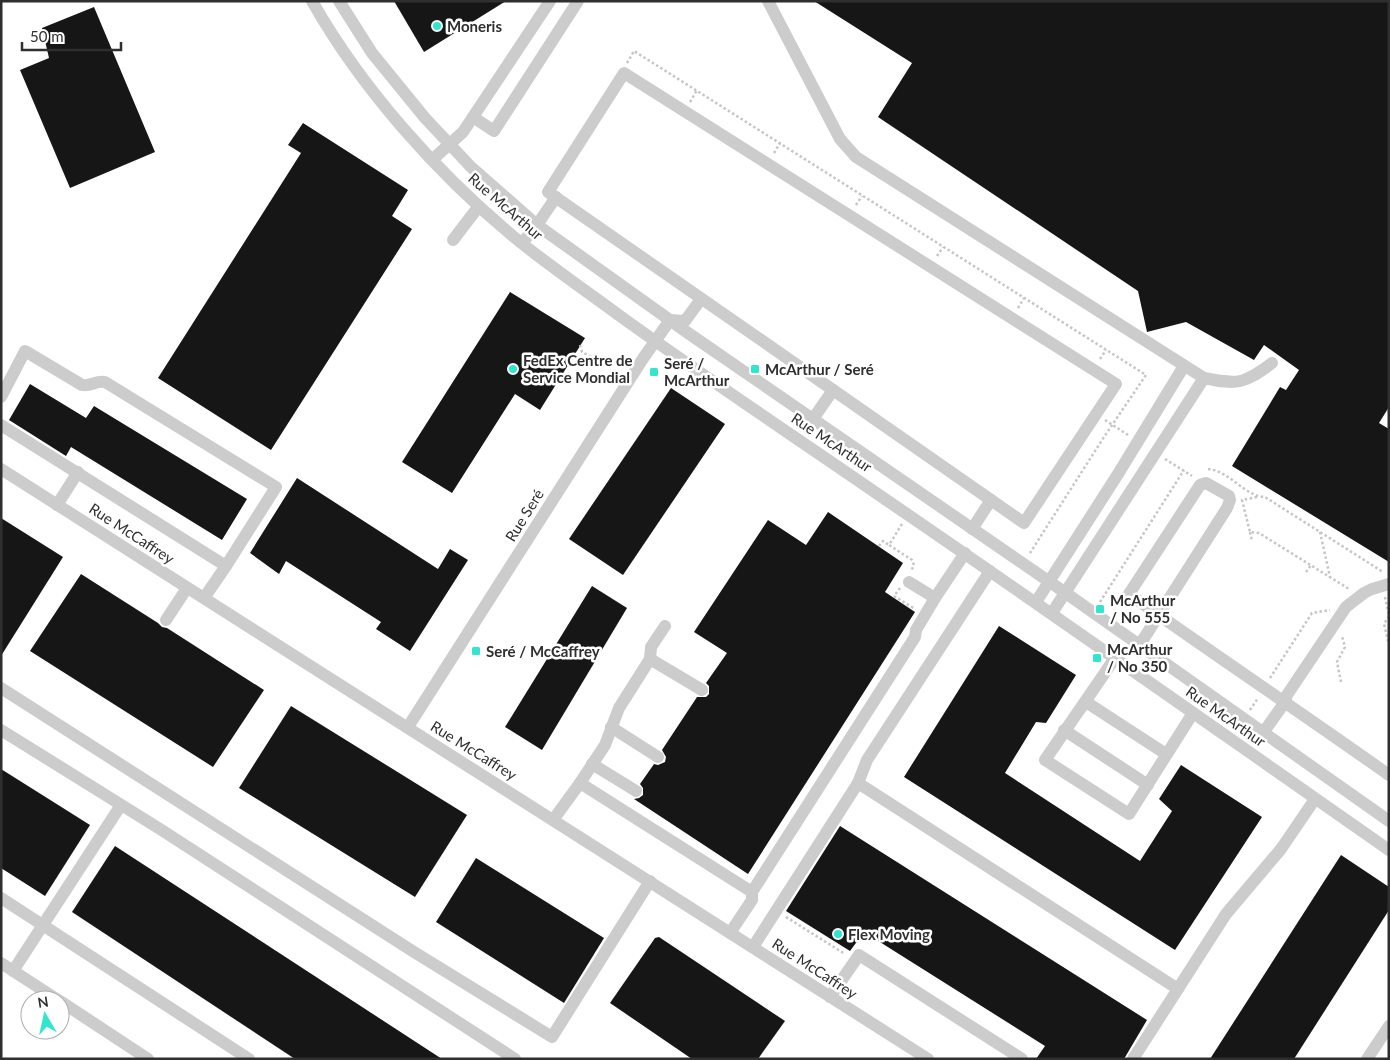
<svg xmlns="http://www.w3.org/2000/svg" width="1390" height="1060" font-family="Lato,sans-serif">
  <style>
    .building { fill: #161616 }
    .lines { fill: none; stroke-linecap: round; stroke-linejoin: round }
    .path { stroke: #c6c6c6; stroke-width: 2.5; stroke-dasharray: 2.5 2.5; stroke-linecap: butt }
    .minor { stroke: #ccc; stroke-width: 12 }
    .poi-dot { fill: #32e5cf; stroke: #fff; stroke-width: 2 }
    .labels { text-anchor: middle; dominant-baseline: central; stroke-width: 5; stroke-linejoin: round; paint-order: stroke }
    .poi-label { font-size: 15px; font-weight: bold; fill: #2f2f2f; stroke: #fff; text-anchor: start }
    .street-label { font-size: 15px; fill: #2f2f2f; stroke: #fff }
  </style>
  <rect width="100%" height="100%" fill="#fff"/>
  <!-- building -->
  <g class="building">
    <polygon points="394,1 506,1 424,52"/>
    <polygon points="814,1 1389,1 1389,407 1379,423 1389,429 1389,562 1232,466 1280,387 1286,390 1299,370 1264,345 1254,360 1186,322 1147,332 1138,291 878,117 912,63"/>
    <polygon points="94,7 155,152 70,188 20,70 49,58 42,28"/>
    <polygon points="303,123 408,190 392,216 412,229 271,450 158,378 301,153 288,145"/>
    <polygon points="510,292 585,338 540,410 515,394 452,493 402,462"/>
    <polygon points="30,384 86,418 94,406 247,499 222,540 71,447 66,456 9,420"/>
    <polygon points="671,388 725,424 623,575 569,539"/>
    <polygon points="297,478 438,569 450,549 468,560 410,651 376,629 381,622 286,561 279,574 250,553"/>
    <polygon points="828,512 903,563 885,592 915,612 748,874 634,799 639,798 643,795 643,788 640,784 654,764 658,765 665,762 666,757 662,750 697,697 706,697 709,694 709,686 706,683 727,653 694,632 768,520 806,545"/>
    <polygon points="1,518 63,557 1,656"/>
    <polygon points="81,574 158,623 162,627 167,628 264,690 213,767 30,651"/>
    <polygon points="592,586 627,608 542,750 505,727"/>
    <polygon points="999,626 1076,675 1046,723 1036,722 1005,773 1140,861 1172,811 1159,799 1181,765 1262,817 1175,950 904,777"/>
    <polygon points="291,706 467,815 415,897 239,788"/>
    <polygon points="1,769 90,825 45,896 1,868"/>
    <polygon points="840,826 1147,1020 1124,1059 1036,1059 1045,1046 864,932 850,951 786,911"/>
    <polygon points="115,846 442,1059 295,1059 72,912"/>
    <polygon points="1341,855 1389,887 1389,910 1294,1059 1210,1059"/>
    <polygon points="476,858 604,938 564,1003 436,922"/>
    <polygon points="659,937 785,1021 758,1059 692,1059 610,1003 655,938"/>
  </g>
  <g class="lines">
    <!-- path -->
    <g class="path">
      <polyline points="627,63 634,51 1146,375 1104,437 1030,553"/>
      <polyline points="690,102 697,90"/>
      <polyline points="774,153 780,143"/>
      <polyline points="856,205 862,196"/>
      <polyline points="937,256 943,247"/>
      <polyline points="1018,308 1024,298"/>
      <polyline points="580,345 582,352 595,359 591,364"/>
      <polyline points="1100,359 1106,350"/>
      <polyline points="1105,420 1128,435"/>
      <polyline points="1165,459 1192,476"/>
      <path d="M1208,469C1230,471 1244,496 1265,497L1383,572"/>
      <polyline points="1257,497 1242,500 1250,532 1259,533 1349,589"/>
      <polyline points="902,524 889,545 912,560 914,565 911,571"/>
      <polyline points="1250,532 1252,541"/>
      <polyline points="1320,532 1330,577"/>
      <polyline points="879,546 883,541 889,545"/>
      <polyline points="1306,572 1311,565"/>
      <polyline points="900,588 894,596 915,609"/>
      <polyline points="1385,597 1389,615"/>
      <polyline points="1100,602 1184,470"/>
      <polyline points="1389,616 1384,624 1389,645"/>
      <polyline points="1270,678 1312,613 1330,610"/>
      <polyline points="1341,682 1337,662 1345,647 1342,636"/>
      <polyline points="1250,710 1258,698"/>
      <polyline points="786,917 845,954"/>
    </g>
    <!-- minor -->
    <g class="minor">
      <path d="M312,1C362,89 437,173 514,237C548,265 585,290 620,316C706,378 795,437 882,497C1052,613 1220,732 1389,850"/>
      <polyline points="339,1 372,53 425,118 471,167 537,225 688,333 1060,589 1389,821"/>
      <path d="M768,1L840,139L856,157L1204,378C1238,385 1244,384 1272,363"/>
      <polyline points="473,117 494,131 578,1"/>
      <polyline points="433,159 463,132 550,1"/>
      <polyline points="453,240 479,206"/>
      <polyline points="522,243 537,225 556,197"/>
      <polyline points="670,320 685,321 701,299"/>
      <polyline points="833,390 548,192 624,73 1116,384 1024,523 991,500"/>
      <path d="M1,397L25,351L82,385C91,387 96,380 105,382L276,487L226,566"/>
      <polyline points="813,419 833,390 991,500 972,529"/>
      <polyline points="1,425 226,566 204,598"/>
      <polyline points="1,469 928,1059"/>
      <polyline points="57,505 78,472"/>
      <polyline points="909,582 935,598 965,553"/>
      <polyline points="1036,602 1118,474 1184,366"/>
      <polyline points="1052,613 1204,378"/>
      <polyline points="166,620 187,588"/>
      <path d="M1139,646L1227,508L1230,500L1229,496L1206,483L1200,485L1129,594C1215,655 1303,714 1389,775"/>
      <polyline points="1115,658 1045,760 1129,814 1193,713"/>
      <polyline points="650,659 702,690"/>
      <polyline points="1,688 414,952 552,1037 650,881"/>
      <polyline points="1086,702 1166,754"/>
      <polyline points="408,727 642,360 670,320"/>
      <polyline points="611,727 658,757"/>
      <polyline points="1,730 160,829 515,1059"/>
      <polyline points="1064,730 1148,785"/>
      <polyline points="1263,733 1285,702 1287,695 1346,607 1364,593 1372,589 1389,584"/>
      <polyline points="592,764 636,791"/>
      <polyline points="580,783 605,745 619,708 650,659 651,647 665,626"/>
      <polyline points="858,783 1178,989"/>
      <polyline points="553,820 580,783 752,892"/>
      <polyline points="1,898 249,1059"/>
      <polyline points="730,933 752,900 752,892 915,637 916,630 935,598"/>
      <polyline points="753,947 858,783 867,760 990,571"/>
      <polyline points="1,963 58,1000"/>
      <polyline points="13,971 121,805"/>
      <polyline points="830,997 859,955 1022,1059"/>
      <polyline points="60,1001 148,1059"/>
      <polyline points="1133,1059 1226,914 1281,849 1315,799"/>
      <polyline points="1367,1059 1389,1026"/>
    </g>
  </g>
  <!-- markers -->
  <g class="poi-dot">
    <circle cx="437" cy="26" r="5"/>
    <circle cx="513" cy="369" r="5"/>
    <rect x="750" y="364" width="10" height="10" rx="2.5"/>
    <rect x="649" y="367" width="10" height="10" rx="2.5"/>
    <rect x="1095" y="604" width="10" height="10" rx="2.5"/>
    <rect x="471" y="646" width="10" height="10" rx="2.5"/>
    <rect x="1092" y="653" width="10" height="10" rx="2.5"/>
    <circle cx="838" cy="934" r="5"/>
  </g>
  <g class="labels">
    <!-- poi labels -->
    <g class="poi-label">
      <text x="447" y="26">Moneris</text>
      <text x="523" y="360">FedEx Centre de<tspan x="523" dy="17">Service Mondial</tspan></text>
      <text x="664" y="363">Seré /<tspan x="664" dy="17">McArthur</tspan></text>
      <text x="765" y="369">McArthur / Seré</text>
      <text x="1110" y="600">McArthur<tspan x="1110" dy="17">/ No 555</tspan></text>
      <text x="1107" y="649">McArthur<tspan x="1107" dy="17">/ No 350</tspan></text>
      <text x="486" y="651">Seré / McCaffrey</text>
      <text x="848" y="934">Flex Moving</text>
    </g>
    <!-- street labels -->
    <g class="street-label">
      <text transform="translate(506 206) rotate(41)">Rue McArthur</text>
      <text transform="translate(832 442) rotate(34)">Rue McArthur</text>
      <text transform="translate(524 515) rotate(-58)">Rue Seré</text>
      <text transform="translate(132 533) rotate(33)">Rue McCaffrey</text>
      <text transform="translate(1226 716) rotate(35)">Rue McArthur</text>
      <text transform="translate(474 750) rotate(32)">Rue McCaffrey</text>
      <text transform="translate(815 968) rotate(33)">Rue McCaffrey</text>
    </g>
  </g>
  <!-- border -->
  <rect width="1390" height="1060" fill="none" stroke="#2f2f2f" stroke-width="5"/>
  <!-- north arrow -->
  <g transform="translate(45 1015) rotate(351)"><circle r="24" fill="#ffffff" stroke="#acacac"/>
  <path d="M0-4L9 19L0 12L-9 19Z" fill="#32e5cf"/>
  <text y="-8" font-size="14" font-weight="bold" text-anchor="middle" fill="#2f2f2f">N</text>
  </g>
  <!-- scale -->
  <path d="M22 42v8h99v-8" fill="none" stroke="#2f2f2f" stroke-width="2.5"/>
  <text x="30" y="42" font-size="15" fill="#2f2f2f" stroke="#ffffff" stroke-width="4" paint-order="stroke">50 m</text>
</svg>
